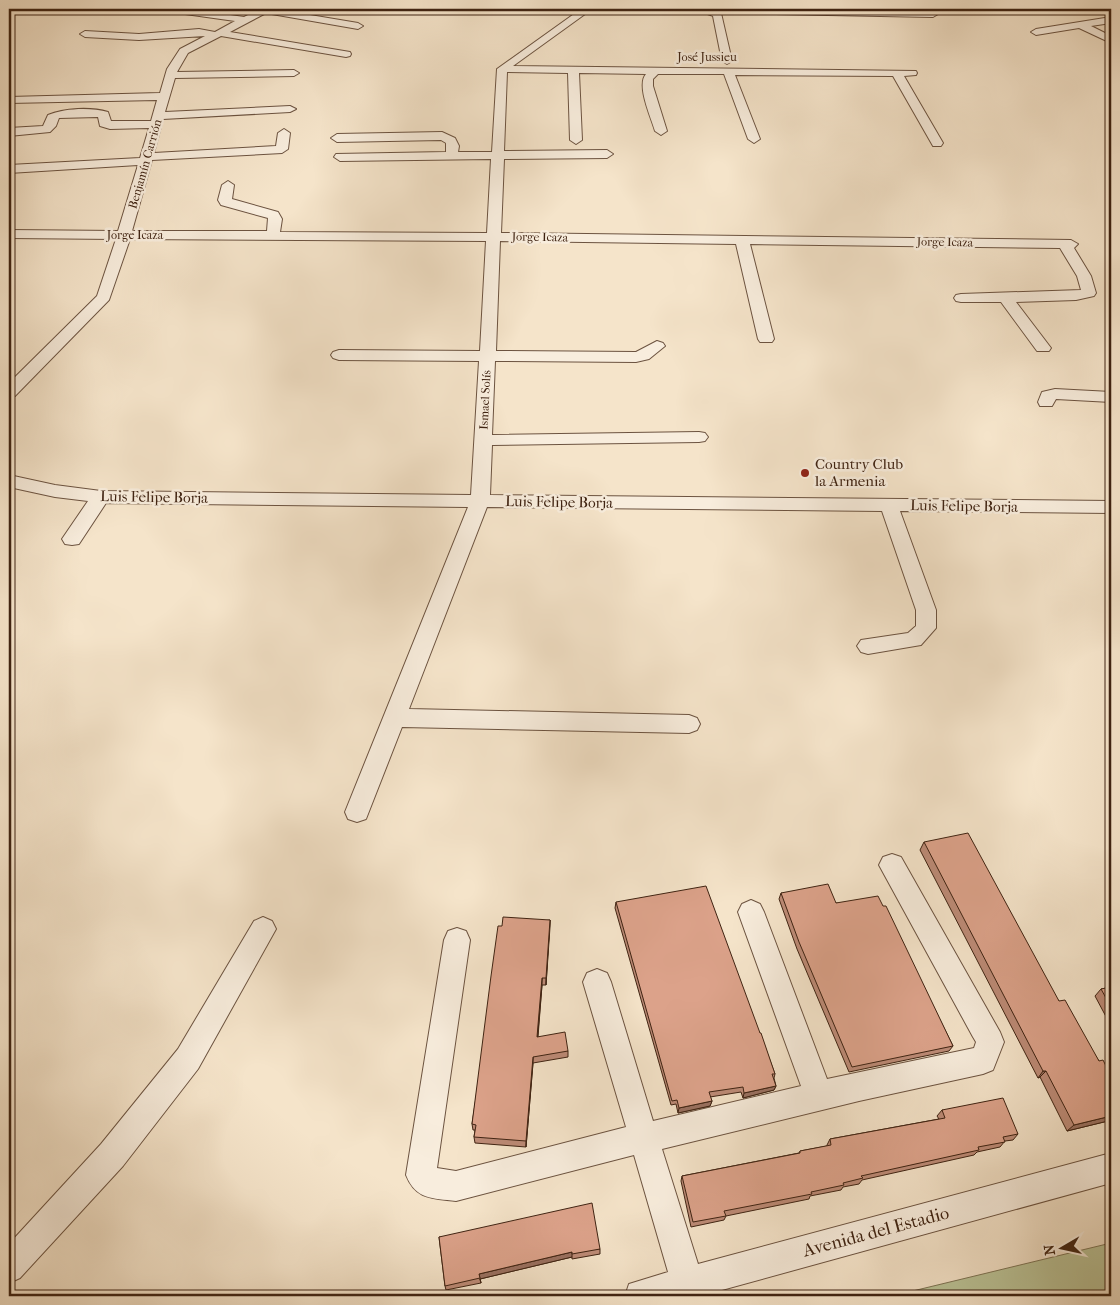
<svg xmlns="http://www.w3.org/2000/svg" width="1120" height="1305" font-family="'IM FELL French Canon',serif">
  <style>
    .green { fill: #bbc498; stroke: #7d7455 }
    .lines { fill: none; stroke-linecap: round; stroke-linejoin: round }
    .minor-casing { stroke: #6c5340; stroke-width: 2 }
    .minor { fill: #f8eddd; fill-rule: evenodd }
    .wall { fill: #bd8b77; stroke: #3f2312 }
    .shaded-wall { fill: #9a7161; stroke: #3f2312 }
    .building { fill: #dca28a; stroke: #3f2312 }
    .poi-dot { fill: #8f2418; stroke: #f8eddd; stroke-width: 2 }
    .labels { text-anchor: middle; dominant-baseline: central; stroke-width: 5; stroke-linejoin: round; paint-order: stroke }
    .far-street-label { font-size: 12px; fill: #3f2312; stroke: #f8eddd }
    .poi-label { font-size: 15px; fill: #3f2312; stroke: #f8eddd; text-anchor: start }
    .street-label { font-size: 15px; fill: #3f2312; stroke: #f8eddd }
    .near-street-label { font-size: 18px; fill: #3f2312; stroke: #f8eddd }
  </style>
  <rect width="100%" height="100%" fill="#f5e4ca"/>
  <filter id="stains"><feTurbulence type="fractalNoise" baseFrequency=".004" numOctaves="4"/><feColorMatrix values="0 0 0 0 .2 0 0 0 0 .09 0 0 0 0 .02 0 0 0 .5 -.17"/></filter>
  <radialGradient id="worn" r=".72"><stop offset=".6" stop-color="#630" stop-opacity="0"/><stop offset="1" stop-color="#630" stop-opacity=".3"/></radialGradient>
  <!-- green -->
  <polygon class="green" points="1111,1243 1111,1296 892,1296"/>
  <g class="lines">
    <defs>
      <g id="minor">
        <path d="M166,9H189L244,17L260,9H274L358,23L363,26L358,29L266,13L230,32L350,52L351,54L350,56L346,57L221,36L188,53L177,72L294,70L299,73L294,76L175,78L165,112L290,106L296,109L290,112L163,119L154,153L276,146L278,133L284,129L290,133L288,149L282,153L152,160L132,231H267L268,218L221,205L218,200L222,185L228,181L234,185L232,199L278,212L282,219L280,232L487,233L491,159L340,161L334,157L336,154L446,152V143L441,140L337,142L331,138L337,134L442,132L455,138L459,146L458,152H492L497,69L581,9H592L513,66L916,71L917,73L916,75L904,76L943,143L941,146H933L893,76L735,75L760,139L754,143L748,139L724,74H658L653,79V86L667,131L661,135L655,131C651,117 636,85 646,74L579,73L582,140L576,144L570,140L568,73L507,72L504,151L607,150L613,154L607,158L504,159L501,233L1071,240L1078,244L1074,248L1091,276L1096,293L1094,296L1076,300L1016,302L1051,348L1049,351H1037L1001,302H961L956,301L954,298L956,295L961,294L1081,290L1077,276L1060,248L750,244L774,339L772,342H760L758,339L736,244L500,241L496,351L636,352L657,341L663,343L665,346L649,359L636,362L495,361L492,435L699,432L705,433L708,437L705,441L699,442L492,445L490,495L1111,501V513L900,511L936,610V628L921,645L868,654L861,652L857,646L861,640L908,633L916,626V610L882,511L487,507L409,709L689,715L697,718L700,724L697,730L689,733L402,727L366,819L357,822L348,819L345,812L468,507L106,503L79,544L72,545L65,544L62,539L88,501L55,497L9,487V475L55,485L101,491L471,495L479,361L339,360L333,358L331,355L333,352L339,350L480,351L486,241L130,239L109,300L15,396L9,397V383L97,296L116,239L9,238V230L118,231L138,165L9,173V165L140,158L149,128L110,129L100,126L98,117L59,118L56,126L50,132L9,136V128L43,126L48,115C64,108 91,107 108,112L111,121H151L157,100L9,103V97L160,93L167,69L180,49L205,36L139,40L85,37L80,34L85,31L139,34L199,29L215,32L235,21L171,12Z"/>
        <path d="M685,9L933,11L938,14L933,17L721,13L732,61L727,64L722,61L713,16C704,11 693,15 685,9Z"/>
        <polygon points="1111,17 1111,23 1091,26 1111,36 1111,43 1079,28 1036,35 1031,32 1036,29"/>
        <polygon points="1055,389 1111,392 1111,402 1056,399 1052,406 1040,406 1038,402 1042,392"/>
        <path d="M892,854L901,857L1000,1032L1004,1042L993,1070L983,1074L859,1101L662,1149L698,1264L1111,1153V1183L700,1296H625L629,1284L668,1272L634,1155L456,1201C432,1198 416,1200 406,1175L444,940L448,931L457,928L466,931L470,940L437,1168L456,1171L626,1127L583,982L587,973L597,969L607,973L611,982L653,1121L801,1086L738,912L742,904L751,900L760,904L764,912L827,1079L974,1048L976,1042L973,1037L879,865L883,857Z"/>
        <polygon points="263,917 272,921 276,929 198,1069 123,1166 20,1278 9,1283 9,1244 101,1144 178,1049 254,921"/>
      </g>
    </defs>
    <!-- minor casing -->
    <use href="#minor" class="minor-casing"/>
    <!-- minor -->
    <use href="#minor" class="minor"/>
  </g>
  <!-- wall -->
  <g class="wall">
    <polygon points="924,842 1059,1001 1099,1061 1111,1076 1111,1118 1108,1121 1067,1131 1040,1077 1038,1078 920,850"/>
    <polygon points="781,893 836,903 883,906 953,1046 949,1051 849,1072 797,949 779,899"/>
    <polygon points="616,902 760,1033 775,1074 774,1078 776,1086 774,1090 743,1098 741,1092 710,1097 712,1101 710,1106 678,1113 676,1104 671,1105 615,908"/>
    <polygon points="550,920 546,985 542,985 538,1037 568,1051 568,1057 533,1063 526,1147 475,1143 474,1137 475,1130 473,1130 472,1124 502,926"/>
    <polygon points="1111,987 1111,1026 1095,996 1101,989"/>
    <polygon points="942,1110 1018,1134 1013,1140 1005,1141 1000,1147 977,1152 974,1155 862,1180 859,1184 843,1187 841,1190 810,1196 809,1199 726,1216 724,1220 691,1227 681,1181 682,1176 799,1153 800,1151 827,1146 827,1145 830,1139 939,1119 937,1116"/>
    <polygon points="439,1237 600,1249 600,1254 572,1259 572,1257 480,1279 481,1283 446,1290 445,1286"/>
  </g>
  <!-- shaded-wall -->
  <g class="shaded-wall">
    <polygon points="550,920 550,927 546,985 546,978"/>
    <polygon points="542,978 542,985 537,1044 537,1037"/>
    <polygon points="533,1057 533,1063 526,1147 526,1141"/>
    <polygon points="1043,1071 1046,1071 1040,1077 1038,1078"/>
    <polygon points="776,1086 774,1090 743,1098 744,1093"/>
    <polygon points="712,1101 710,1106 678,1113 679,1108"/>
    <polygon points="1111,1116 1111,1118 1108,1121 1067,1131 1074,1125"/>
    <polygon points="572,1252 572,1257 480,1279 481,1283 479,1274"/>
  </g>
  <!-- building -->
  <g class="building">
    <polygon points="968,833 1059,1001 1065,1000 1099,1061 1103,1060 1111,1076 1111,1116 1074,1125 1046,1071 1043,1071 924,842"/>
    <polygon points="828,884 836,903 878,896 883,906 886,906 953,1046 852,1067 799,942 781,893"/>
    <polygon points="706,886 760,1033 761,1033 775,1074 772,1074 776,1086 744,1093 743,1087 709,1092 712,1101 679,1108 677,1100 672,1101 616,902"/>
    <polygon points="503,917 550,920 546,978 542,978 537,1037 565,1032 568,1051 533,1057 526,1141 474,1137 476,1125 472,1124 491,976 498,926 502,926"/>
    <polygon points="1111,987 1111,1007 1101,989"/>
    <polygon points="1003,1098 1018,1134 1003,1137 1005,1142 978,1147 979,1150 861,1176 863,1178 843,1183 844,1185 811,1192 812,1194 724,1211 726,1216 693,1222 682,1176 800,1153 800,1151 831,1145 830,1139 945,1118 942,1110"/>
    <polygon points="592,1203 600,1249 572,1254 572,1252 479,1274 480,1278 445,1286 439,1237"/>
  </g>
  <!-- markers -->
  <circle class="poi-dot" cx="805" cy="473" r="5"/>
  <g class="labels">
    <!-- far-street labels -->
    <g class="far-street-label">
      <text x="707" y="57">José Jussieu</text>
      <text transform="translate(145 164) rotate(-74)">Benjamín Carrión</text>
      <text x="135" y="235">Jorge Icaza</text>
      <text transform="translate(540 237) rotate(1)">Jorge Icaza</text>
      <text transform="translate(945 242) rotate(1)">Jorge Icaza</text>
      <text transform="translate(485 400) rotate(-87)">Ismael Solís</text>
    </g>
    <!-- poi labels -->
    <g class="poi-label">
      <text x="815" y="464">Country Club<tspan x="815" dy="17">la Armenia</tspan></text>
    </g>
    <!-- street labels -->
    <g class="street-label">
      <text transform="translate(154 497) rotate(1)">Luis Felipe Borja</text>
      <text transform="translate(559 502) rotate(1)">Luis Felipe Borja</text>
      <text transform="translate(964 506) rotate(1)">Luis Felipe Borja</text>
    </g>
    <!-- near-street labels -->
    <g class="near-street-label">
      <text transform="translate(876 1232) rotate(-15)">Avenida del Estadio</text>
    </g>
  </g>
  <!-- margin -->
  <rect width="1120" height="1305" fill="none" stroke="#f5e4ca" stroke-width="30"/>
  <rect x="10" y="10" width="1100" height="1285" fill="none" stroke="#3f2312" stroke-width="2.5"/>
  <rect x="15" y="15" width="1090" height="1275" fill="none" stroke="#3f2312"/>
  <!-- north arrow -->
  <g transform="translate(1062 1248) rotate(261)" stroke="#f8eddd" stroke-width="4" paint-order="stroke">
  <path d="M0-4L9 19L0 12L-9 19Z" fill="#3f2312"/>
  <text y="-8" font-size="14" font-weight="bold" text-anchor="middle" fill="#3f2312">N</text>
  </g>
  <rect width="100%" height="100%" filter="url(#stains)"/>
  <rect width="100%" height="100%" fill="url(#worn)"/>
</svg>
